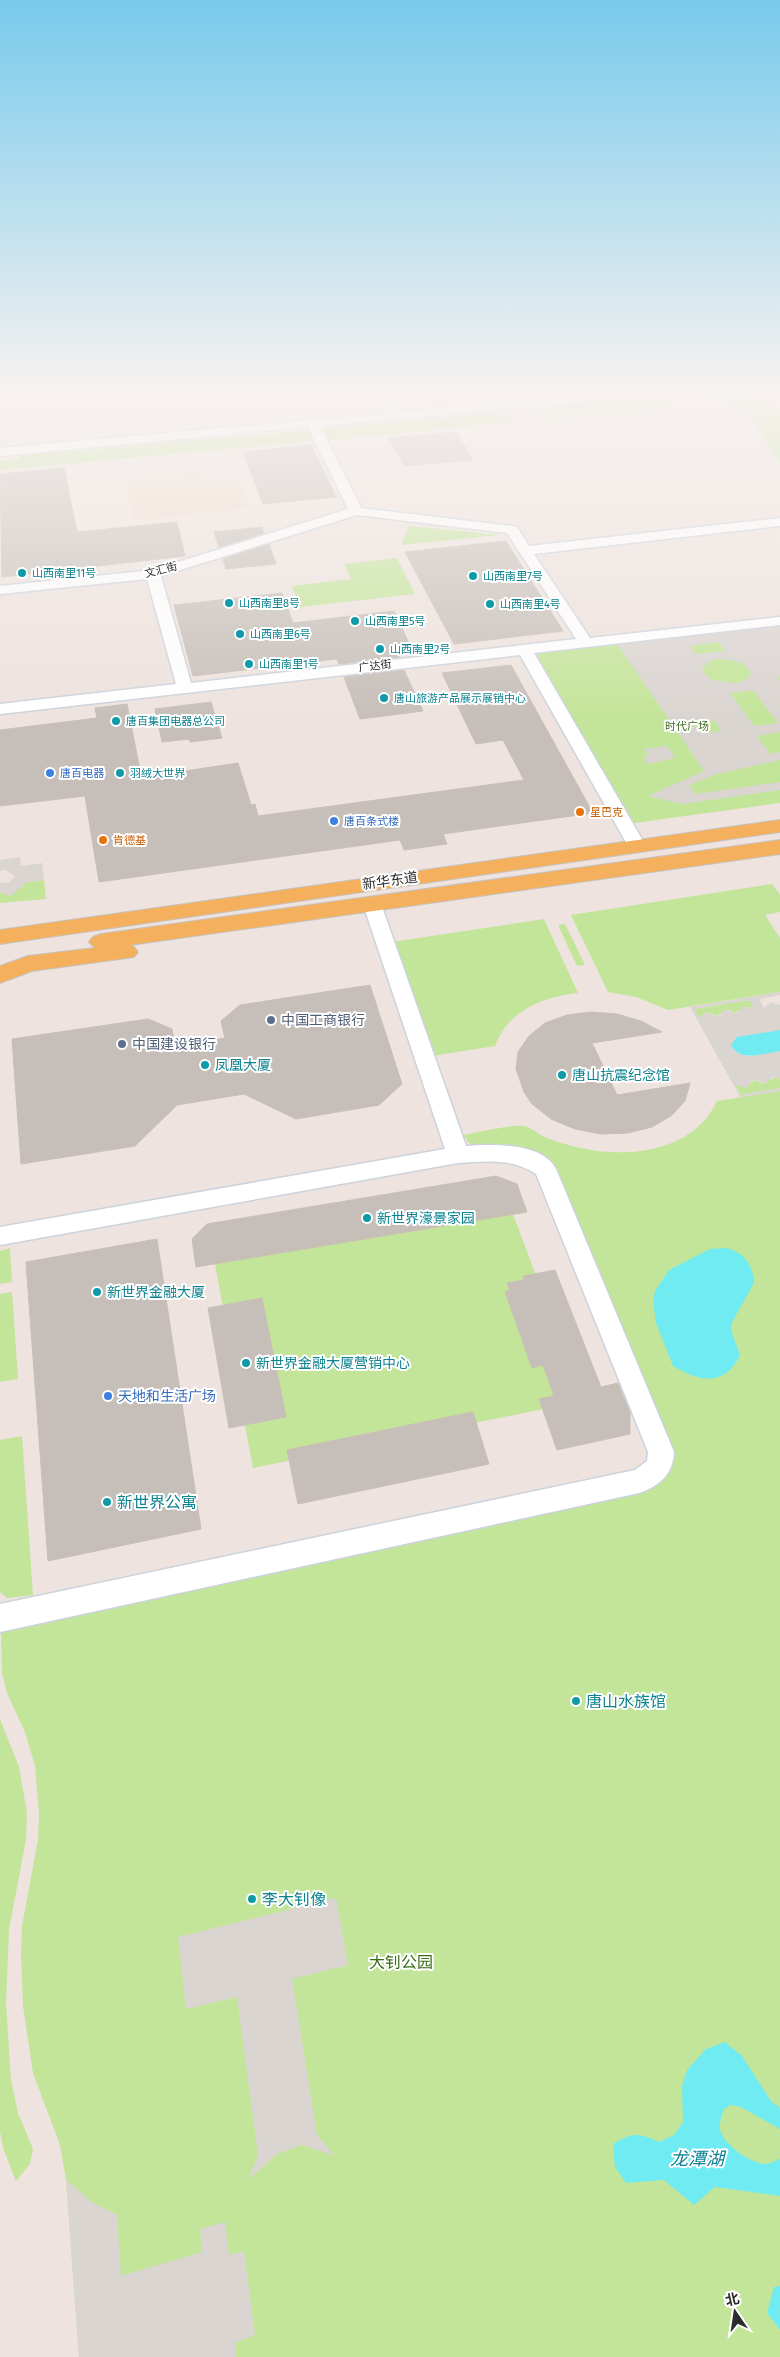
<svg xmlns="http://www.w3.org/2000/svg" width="780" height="2357" font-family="'Fira Sans','Noto Sans SC',sans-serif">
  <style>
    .education { fill: #efddcd }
    .green { fill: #c3e599 }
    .plaza { fill: #dad5d1; fill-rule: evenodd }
    .water { fill: #6febf1 }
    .building { fill: #c6bfb9; stroke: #c9bfb7 }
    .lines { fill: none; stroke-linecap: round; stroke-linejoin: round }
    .minor-casing { stroke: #ccd3dd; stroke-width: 3 }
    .major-casing { stroke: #c4c4c4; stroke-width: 2 }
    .minor { fill: #fff; fill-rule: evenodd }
    .major { fill: #f4b05c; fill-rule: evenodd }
    .culture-dot { fill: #0f9aa8; stroke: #fff; stroke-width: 2 }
    .shop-dot { fill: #3f7fe0; stroke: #fff; stroke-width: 2 }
    .food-dot { fill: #e8710a; stroke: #fff; stroke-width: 2 }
    .service-dot { fill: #5c6f8a; stroke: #fff; stroke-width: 2 }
    .labels { text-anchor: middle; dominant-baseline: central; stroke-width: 4; stroke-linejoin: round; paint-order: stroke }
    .far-street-label { font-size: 11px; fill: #2c2c2c; stroke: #fff }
    .far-culture-label { font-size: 11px; fill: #0d838f; stroke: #fff; text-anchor: start }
    .far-park-label { font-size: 11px; fill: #3c6b19; stroke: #fff }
    .far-shop-label { font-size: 11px; fill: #366cbe; stroke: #fff; text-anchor: start }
    .far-food-label { font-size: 11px; fill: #c56008; stroke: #fff; text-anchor: start }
    .street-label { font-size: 14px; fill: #2c2c2c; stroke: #fff }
    .service-label { font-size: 14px; fill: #4e5e75; stroke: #fff; text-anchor: start }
    .culture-label { font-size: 14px; fill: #0d838f; stroke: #fff; text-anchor: start }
    .shop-label { font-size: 14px; fill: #366cbe; stroke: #fff; text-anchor: start }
    .near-culture-label { font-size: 16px; fill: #0d838f; stroke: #fff; text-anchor: start }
    .near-park-label { font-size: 16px; fill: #3c6b19; stroke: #fff }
    .near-water-label { font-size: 18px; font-style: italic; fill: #0b8193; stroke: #fff }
  </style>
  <rect width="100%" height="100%" fill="#eee3de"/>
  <!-- education -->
  <polygon class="education" points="201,474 205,484 240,480 250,508 135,520 125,481"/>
  <!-- green -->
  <g class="green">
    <path d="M709,397C731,396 770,391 780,417C780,427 780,453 780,464L743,407L737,404L710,400Z"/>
    <polygon points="656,398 676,408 546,420 537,409"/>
    <polygon points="507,412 514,422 327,440 321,429"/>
    <polygon points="308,430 313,441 0,470 0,461 20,459 20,456"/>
    <polygon points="409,526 500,535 401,545"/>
    <polygon points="397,558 415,594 300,607 292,586 351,579 344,564"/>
    <polygon points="780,625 780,803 634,823 536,659 537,654 552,649 618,645"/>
    <polygon points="44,880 46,899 0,903 0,892 10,896 22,883"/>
    <polygon points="772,884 780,895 780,912 765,915 780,938 780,992 668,1010 636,997 608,992 571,915"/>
    <path d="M544,919L578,993C545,996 507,1011 495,1046L432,1056L392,942Z"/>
    <polygon points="565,924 585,965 577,966 558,925"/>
    <polygon points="749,1000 755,1009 748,1007 734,1013 730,1010 715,1016 711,1013 699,1018 694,1009"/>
    <polygon points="777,1077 780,1079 780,1088 740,1095 734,1084 741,1086 757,1080 761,1083"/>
    <path d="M780,1091V2357H79L66,2180L60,2145L33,2073L23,2006L21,1954L22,1926L38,1840L39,1814L35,1766L25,1732L7,1693L2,1673L1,1631L650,1490C663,1481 669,1474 673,1459L553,1166L469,1143L463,1135C474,1133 514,1124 523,1126C531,1127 539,1135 547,1138C554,1141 562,1143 569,1145C620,1160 692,1155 717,1101Z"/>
    <polygon points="510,1206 583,1401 253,1468 214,1259"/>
    <polygon points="10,1248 12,1282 0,1284 0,1251"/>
    <polygon points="12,1292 18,1379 0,1382 0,1294"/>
    <polygon points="22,1436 33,1595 7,1598 0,1592 0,1440"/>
    <polygon points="0,1719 19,1767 27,1813 26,1840 9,1929 6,2003 11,2080 18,2113 33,2149 30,2164 16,2181 3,2148 0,2131"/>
  </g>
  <!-- plaza -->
  <g class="plaza">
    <path d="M777,625L780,628V676L777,677L780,681V732L757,736L770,754L780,752V760L717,774L689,785L695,794L780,782V790L682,804L648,796L704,771L618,645ZM719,642L725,651L696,654L690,646ZM717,659L732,660L744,664L751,672L750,675L747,679L736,683L712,680L703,672L702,668L710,661ZM753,690L778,723L754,726L730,693ZM715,721L721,731L701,733L694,724Z"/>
    <polygon points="667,746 675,758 648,764 643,757 649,756 644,749"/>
    <polygon points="20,857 21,866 42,863 44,880 23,883 23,886 10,896 0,892 0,883 10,882 15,876 5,870 0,871 0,860"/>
    <path d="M780,992V995L759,999L764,1008L771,1002L780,1005V1030L737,1037L732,1048L739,1054L748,1056L780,1051V1079L777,1077L771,1078L766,1084L757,1080L751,1081L747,1088L734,1085L740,1095L780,1088V1091L740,1097L690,1007ZM749,1000L754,1009L743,1006L740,1012L734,1013L725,1009L721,1015L715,1016L706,1012L699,1018L694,1009Z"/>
    <polygon points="336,1898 348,1965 292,1979 317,2135 335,2156 302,2145 277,2154 248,2180 258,2155 237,1997 186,2009 178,1937"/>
    <polygon points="66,2180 92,2202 117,2215 121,2276 202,2252 200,2229 225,2222 229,2255 244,2251 255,2335 235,2343 236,2357 79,2357"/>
  </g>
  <!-- water -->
  <g class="water">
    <path d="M780,1030V1051C765,1053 739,1063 731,1045L737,1037Z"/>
    <path d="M726,1248C744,1252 753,1265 754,1283L731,1324L732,1333L740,1355C725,1387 699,1382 673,1366L656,1323L653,1301L655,1291L669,1270L710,1249Z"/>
    <path d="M725,2042L742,2056L771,2101L780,2108V2129L741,2107L731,2105L724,2109C722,2115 719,2123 720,2129C723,2144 749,2163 765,2164C770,2164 775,2161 780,2159V2196L715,2187L694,2205L664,2180L626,2183L615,2167L613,2144C633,2132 638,2133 659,2142L674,2135L683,2122L682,2086L687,2070L706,2049Z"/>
    <polygon points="780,2286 780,2330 767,2313 774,2287"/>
  </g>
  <!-- building -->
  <g class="building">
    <polygon points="456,432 473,460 404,466 389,438"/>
    <polygon points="311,445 336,497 263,504 243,452"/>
    <polygon points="64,468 77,532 177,522 185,556 2,577 0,474"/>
    <polygon points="262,527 264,533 219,547 214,532"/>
    <polygon points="506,541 563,631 454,644 405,552"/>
    <polygon points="269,544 276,564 226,569 223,559"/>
    <polygon points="282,593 293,623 394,611 412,650 396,652 399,657 339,664 337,659 193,676 174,605"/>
    <polygon points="511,665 593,813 443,834 447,844 404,850 400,840 99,882 85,796 0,806 0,730 97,718 95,708 127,704 141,775 172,771 172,773 238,763 251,805 255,804 258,816 524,780 503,740 476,744 442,673"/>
    <polygon points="404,670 423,711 360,719 344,677"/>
    <polygon points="211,702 222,738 190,742 189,739 162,742 155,709"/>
    <polygon points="370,985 402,1084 379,1105 296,1119 244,1094 177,1105 135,1146 21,1164 12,1039 148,1019 172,1029 175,1046 225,1038 221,1021 240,1005"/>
    <polygon points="591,1012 617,1014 641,1021 662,1032 592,1043 617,1095 690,1083 685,1101 671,1116 652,1127 628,1133 601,1134 575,1129 551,1119 532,1104 524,1092 516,1069 518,1052 529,1036 545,1023 567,1015"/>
    <polygon points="496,1176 517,1184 527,1212 196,1267 192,1239 207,1224"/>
    <polygon points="157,1239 201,1529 48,1561 26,1262"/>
    <polygon points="555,1270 601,1387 618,1383 630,1412 630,1434 557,1450 539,1399 554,1396 543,1365 532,1368 505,1292 510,1290 507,1283 524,1280 523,1276"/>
    <polygon points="262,1298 286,1417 229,1428 208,1308"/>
    <polygon points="473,1412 489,1464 298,1504 287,1450"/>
  </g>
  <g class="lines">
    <defs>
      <g id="minor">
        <path d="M373,391H385L398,412L627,391H674L668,394L320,426L361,508L512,526L517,527L529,546L780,518V526L534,554L590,638L780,617V625L534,653L646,846L643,850H631L628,846L520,655L0,714V704L176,684L147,579L0,594V586L152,570L348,509L308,427L0,456V448L386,413ZM357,515L507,533L576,639L191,683L161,576Z"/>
        <path d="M372,898L379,900L381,904L466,1146C492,1144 542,1142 556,1169L674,1452C673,1475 659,1486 639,1493L0,1632V1604L635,1470L647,1461L648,1452L536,1174C512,1158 486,1161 458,1163L0,1245V1227L445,1149L363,904L365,900Z"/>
      </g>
      <g id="major">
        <polygon points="780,820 780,832 0,944 0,930"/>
        <polygon points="780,840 780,854 130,945 134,947 138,952 134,957 32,971 0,983 0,966 28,956 95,948 89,942 93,937 101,934"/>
      </g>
    </defs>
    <!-- minor casing -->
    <use href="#minor" class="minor-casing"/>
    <!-- major casing -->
    <use href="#major" class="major-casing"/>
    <!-- minor -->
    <use href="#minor" class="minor"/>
    <!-- major -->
    <use href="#major" class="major"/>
  </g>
  <!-- sky -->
  <linearGradient id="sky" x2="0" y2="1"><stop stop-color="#77caec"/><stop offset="0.54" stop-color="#f7f2f0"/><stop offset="1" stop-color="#f7f2f0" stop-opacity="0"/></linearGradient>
  <rect width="780" height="721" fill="url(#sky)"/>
  <!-- markers -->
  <g class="culture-dot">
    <circle cx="22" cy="573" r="5"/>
    <circle cx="473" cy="576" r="5"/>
    <circle cx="229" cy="603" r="5"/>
    <circle cx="490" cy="604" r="5"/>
    <circle cx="355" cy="621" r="5"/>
    <circle cx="240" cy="634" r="5"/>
    <circle cx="380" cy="649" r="5"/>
    <circle cx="249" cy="664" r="5"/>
    <circle cx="384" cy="698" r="5"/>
    <circle cx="116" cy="721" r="5"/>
    <circle cx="120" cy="773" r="5"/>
    <circle cx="205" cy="1065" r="5"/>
    <circle cx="562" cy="1075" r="5"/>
    <circle cx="367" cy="1218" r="5"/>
    <circle cx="97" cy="1292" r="5"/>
    <circle cx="246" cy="1363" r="5"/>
    <circle cx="107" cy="1502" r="5"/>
    <circle cx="576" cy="1701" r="5"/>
    <circle cx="252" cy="1899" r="5"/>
  </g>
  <g class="shop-dot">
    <circle cx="50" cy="773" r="5"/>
    <circle cx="334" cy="821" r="5"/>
    <circle cx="108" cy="1396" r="5"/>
  </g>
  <g class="food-dot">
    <circle cx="580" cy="812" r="5"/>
    <circle cx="103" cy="840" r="5"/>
  </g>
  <g class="service-dot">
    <circle cx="271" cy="1020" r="5"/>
    <circle cx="122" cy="1044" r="5"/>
  </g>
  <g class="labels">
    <!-- far-street labels -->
    <g class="far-street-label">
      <text transform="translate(161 570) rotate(-14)">文汇街</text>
      <text transform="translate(375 666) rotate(-7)">广达街</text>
    </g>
    <!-- far-culture labels -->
    <g class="far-culture-label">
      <text x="32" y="573">山西南里11号</text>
      <text x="483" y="576">山西南里7号</text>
      <text x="239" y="603">山西南里8号</text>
      <text x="500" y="604">山西南里4号</text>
      <text x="365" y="621">山西南里5号</text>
      <text x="250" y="634">山西南里6号</text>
      <text x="390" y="649">山西南里2号</text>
      <text x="259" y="664">山西南里1号</text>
      <text x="394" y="698">唐山旅游产品展示展销中心</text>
      <text x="126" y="721">唐百集团电器总公司</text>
      <text x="130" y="773">羽绒大世界</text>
    </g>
    <!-- far-park labels -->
    <g class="far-park-label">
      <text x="687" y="726">时代广场</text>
    </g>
    <!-- far-shop labels -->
    <g class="far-shop-label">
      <text x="60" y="773">唐百电器</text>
      <text x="344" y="821">唐百条式楼</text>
    </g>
    <!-- far-food labels -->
    <g class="far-food-label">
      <text x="590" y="812">星巴克</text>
      <text x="113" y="840">肯德基</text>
    </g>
    <!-- street labels -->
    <g class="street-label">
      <text transform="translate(390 881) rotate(-8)">新华东道</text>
    </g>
    <!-- service labels -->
    <g class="service-label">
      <text x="281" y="1020">中国工商银行</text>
      <text x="132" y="1044">中国建设银行</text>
    </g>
    <!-- culture labels -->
    <g class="culture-label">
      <text x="215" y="1065">凤凰大厦</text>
      <text x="572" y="1075">唐山抗震纪念馆</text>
      <text x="377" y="1218">新世界濠景家园</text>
      <text x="107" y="1292">新世界金融大厦</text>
      <text x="256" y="1363">新世界金融大厦营销中心</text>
    </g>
    <!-- shop labels -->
    <g class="shop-label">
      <text x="118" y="1396">天地和生活广场</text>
    </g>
    <!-- near-culture labels -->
    <g class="near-culture-label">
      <text x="117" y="1502">新世界公寓</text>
      <text x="586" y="1701">唐山水族馆</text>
      <text x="262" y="1899">李大钊像</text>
    </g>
    <!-- near-park labels -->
    <g class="near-park-label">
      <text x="401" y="1962">大钊公园</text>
    </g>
    <!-- near-water labels -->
    <g class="near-water-label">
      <text x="697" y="2159">龙潭湖</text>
    </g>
  </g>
  <!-- north arrow -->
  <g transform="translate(735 2312) rotate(347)" stroke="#ffffff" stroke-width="4" paint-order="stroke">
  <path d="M0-4L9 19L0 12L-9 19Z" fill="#2c2c2c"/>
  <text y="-8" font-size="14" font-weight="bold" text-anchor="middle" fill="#2c2c2c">北</text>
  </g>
</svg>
